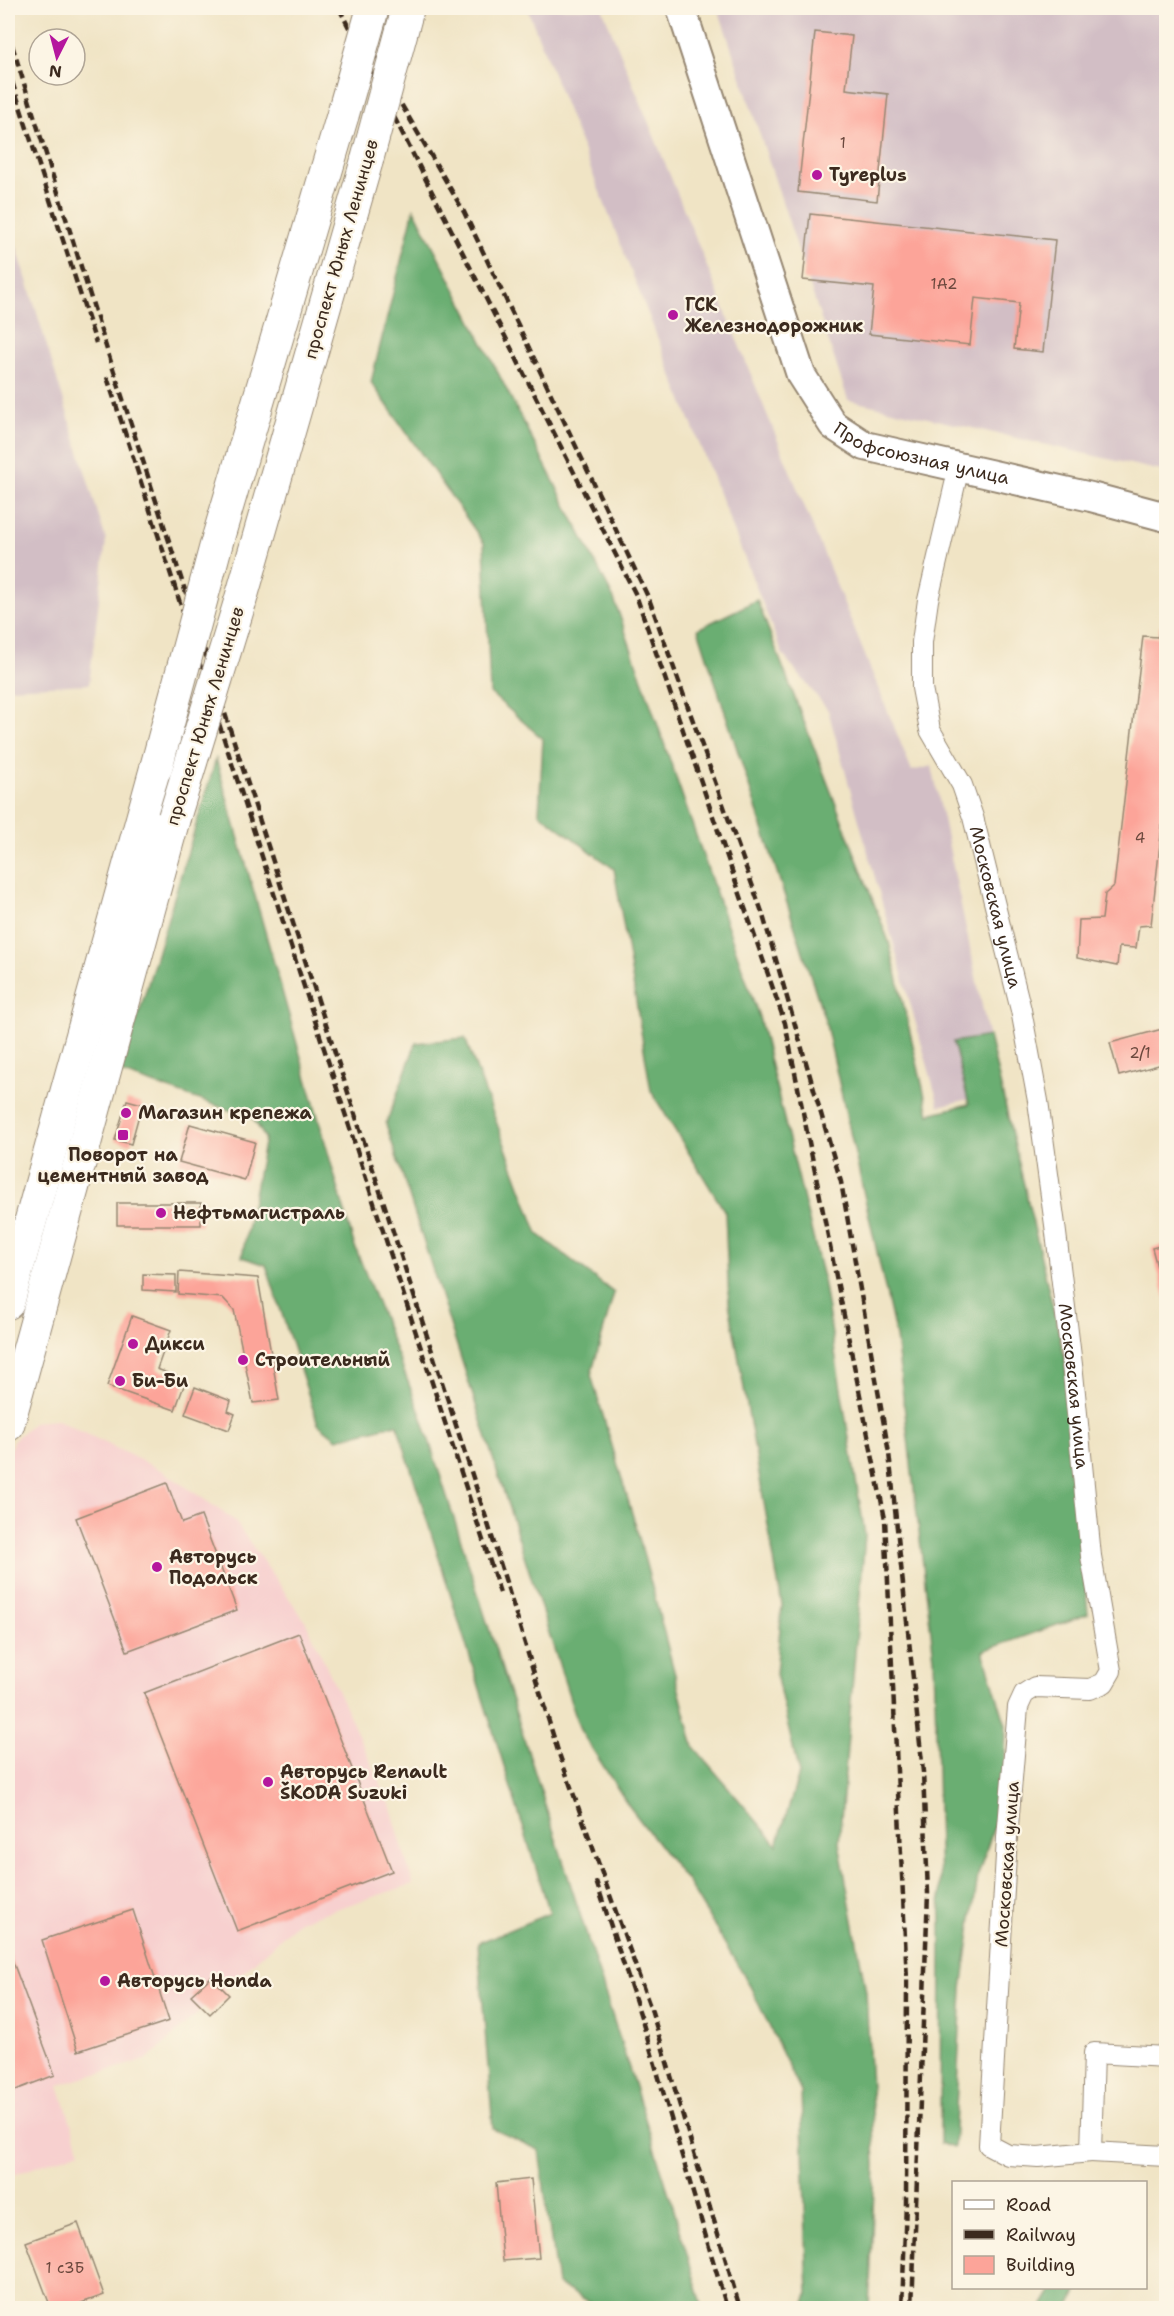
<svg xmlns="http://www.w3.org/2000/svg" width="1174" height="2316" font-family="'Shantell Sans',sans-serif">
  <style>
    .built { fill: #f7d0cf }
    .industrial { fill: #d2bec5 }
    .forest { fill: #6bae72; stroke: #536c48; stroke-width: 1.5 }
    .building { fill: #fca499 }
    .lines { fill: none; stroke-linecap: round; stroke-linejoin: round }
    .minor-casing { stroke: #968772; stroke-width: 22 }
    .secondary-casing { stroke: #968772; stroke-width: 32 }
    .primary-casing { stroke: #968772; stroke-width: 34 }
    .minor { stroke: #fff; stroke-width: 20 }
    .secondary { stroke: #fff; stroke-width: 28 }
    .primary { stroke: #fff; stroke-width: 32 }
    .rail { stroke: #3b2a1e; stroke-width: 4.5; stroke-dasharray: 9 4.5; stroke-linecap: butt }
    .primary-bridge-casing { stroke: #968772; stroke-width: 34; stroke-linecap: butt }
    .primary-bridge { stroke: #fff; stroke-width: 32 }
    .poi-dot { fill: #b5179e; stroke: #fcf5e5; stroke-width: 2 }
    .labels { text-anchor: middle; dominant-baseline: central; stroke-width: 4.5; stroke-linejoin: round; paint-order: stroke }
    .number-label { font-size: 15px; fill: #6b483d }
    .poi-label { font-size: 18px; font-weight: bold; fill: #3b2a1e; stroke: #fcf5e5; text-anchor: start }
    .street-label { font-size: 18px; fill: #3b2a1e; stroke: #fcf5e5 }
  </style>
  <rect width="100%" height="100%" fill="#fcf5e5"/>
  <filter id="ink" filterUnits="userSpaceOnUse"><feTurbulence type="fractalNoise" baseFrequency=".0167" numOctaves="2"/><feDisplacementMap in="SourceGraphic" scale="12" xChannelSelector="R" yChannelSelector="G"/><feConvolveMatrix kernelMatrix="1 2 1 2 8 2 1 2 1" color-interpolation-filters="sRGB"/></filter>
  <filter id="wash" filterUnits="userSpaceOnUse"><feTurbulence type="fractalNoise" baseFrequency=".008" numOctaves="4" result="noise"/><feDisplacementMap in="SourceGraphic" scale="24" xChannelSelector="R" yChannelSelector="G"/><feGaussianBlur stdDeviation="1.35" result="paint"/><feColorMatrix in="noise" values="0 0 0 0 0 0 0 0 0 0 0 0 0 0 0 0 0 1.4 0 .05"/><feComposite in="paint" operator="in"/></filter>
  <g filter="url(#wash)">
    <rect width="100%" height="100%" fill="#f0e4c5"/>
    <!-- built -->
    <polygon class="built" points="58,1420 163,1471 234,1520 306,1622 390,1804 413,1884 299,1921 148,2059 59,2085 80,2151 8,2177 8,1461 13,1441 34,1422"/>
    <!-- industrial -->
    <g class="industrial">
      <polygon points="527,8 602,8 912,771 932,766 1000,1092 939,1106 828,710 783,655"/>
      <polygon points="718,8 1166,8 1166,472 848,400"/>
      <polygon points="8,218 106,540 89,684 8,688"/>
    </g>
    <!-- forest -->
    <g class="forest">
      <polygon points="414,209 614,599 759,1017 822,1274 865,1535 839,1843 866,1992 875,2165 869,2308 803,2308 808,2295 801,2092 749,1984 689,1884 629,1806 580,1730 386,1124 416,1043 465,1038 538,1234 614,1293 591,1375 637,1530 694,1747 777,1845 799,1774 776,1674 782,1605 729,1303 725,1212 651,1091 614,869 539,813 543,739 490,693 484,543 371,382"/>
      <polygon points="757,600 889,942 929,1114 969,1104 953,1042 989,1036 1065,1359 1088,1614 983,1651 1006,1725 1004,1796 978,1875 962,1989 954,2148 940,2143 941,1924 934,1658 896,1337 825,1020 698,629"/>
      <polygon points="216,759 354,1244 421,1415 672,2203 703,2308 601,2308 557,2284 539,2150 493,2129 478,1943 550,1913 397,1424 337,1439 318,1424 266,1265 242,1257 265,1138 253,1118 121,1073"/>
      <polygon points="1054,2288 1079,2288 1069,2308 1042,2308"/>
    </g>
    <g id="blocks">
      <!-- building -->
      <g class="building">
        <polygon points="815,32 852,36 846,89 888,94 877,201 798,192"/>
        <polygon points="810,214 1055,240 1043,352 1014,349 1019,303 975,298 970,345 869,334 874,287 803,280"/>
        <polygon points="1160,625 1166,625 1166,790 1151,925 1139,926 1136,948 1119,947 1117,966 1077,958 1079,920 1102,919 1105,894 1114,886 1143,636 1158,637"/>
        <polygon points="1166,1028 1166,1063 1119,1076 1110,1043"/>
        <polygon points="127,1100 142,1104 131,1144 115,1140"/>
        <polygon points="190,1124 255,1142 245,1180 179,1162"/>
        <rect x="117" y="1203" width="84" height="22"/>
        <polygon points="1166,1244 1166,1301 1152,1248"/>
        <polygon points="179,1272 258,1278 279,1400 253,1403 234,1310 223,1298 178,1294"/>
        <polygon points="143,1274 176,1275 176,1292 143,1290"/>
        <polygon points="132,1316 171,1330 157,1369 186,1380 175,1410 107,1386"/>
        <polygon points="195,1387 231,1401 228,1411 235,1414 229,1430 185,1414"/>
        <polygon points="167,1483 182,1523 201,1516 237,1610 127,1651 76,1518"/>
        <polygon points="299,1633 392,1871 237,1931 144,1693"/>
        <polygon points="133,1910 169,2021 78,2051 42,1940"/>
        <polygon points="8,1954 10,1954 55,2075 8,2093"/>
        <polygon points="211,1977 229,1995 210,2014 191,1995"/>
        <polygon points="531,2179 539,2258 503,2261 496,2183"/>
        <polygon points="78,2223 104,2295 67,2308 51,2308 26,2242"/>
      </g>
    </g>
  </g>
  <g filter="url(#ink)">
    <use href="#blocks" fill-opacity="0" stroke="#968772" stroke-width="1.5"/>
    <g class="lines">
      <defs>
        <g id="minor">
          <path id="s1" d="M959,467L928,600L922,642V688L930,730L962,785L973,817L1021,1010L1038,1101L1055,1225L1073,1373L1091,1556L1111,1671L1104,1683L1090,1689L1035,1687L1024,1694L1018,1707L1007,1838L989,2145L1008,2155L1038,2157L1091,2152"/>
          <polyline points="1166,2057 1094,2053 1091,2152 1166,2156"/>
        </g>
        <g id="secondary">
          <path id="s2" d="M681,8L801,375L833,425L865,446L1091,497L1166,517"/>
        </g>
        <g id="primary">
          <polyline points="218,538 343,114"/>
          <polyline points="240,602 367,160"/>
          <polyline points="8,1303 156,768"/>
          <polyline points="8,1425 174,818"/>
        </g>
      </defs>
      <!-- minor casing -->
      <use href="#minor" class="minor-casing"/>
      <!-- secondary casing -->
      <use href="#secondary" class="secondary-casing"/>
      <!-- primary casing -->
      <use href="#primary" class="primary-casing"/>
      <!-- minor -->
      <use href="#minor" class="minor"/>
      <!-- secondary -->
      <use href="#secondary" class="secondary"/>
      <!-- primary -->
      <use href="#primary" class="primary"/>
      <!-- rail -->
      <g class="rail">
        <polyline points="339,8 636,595 785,1023 885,1519 907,1980 906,2203 902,2308"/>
        <polyline points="354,8 401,104 464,212 649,599 762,912 841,1182 889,1453 923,1772 928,1893 912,2308"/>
        <polyline points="8,32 107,350 489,1527 558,1751 652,2012 740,2308"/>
        <polyline points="8,69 96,343"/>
        <polyline points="107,377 501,1596"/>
        <polyline points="596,1881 641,2017 727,2308"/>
      </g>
      <defs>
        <g id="primary-bridge">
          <polyline points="343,114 373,8"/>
          <polyline points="367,160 408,8"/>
          <polyline points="156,768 218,538"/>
          <polyline points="174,818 240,602"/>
        </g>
      </defs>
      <!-- primary-bridge casing -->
      <use href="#primary-bridge" class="primary-bridge-casing"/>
      <!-- primary-bridge -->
      <use href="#primary-bridge" class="primary-bridge"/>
    </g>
  </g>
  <!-- markers -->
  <g class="poi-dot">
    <circle cx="817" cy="175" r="6"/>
    <circle cx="673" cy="315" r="6"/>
    <circle cx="126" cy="1113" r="6"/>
    <rect x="117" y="1129" width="12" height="12" rx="3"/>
    <circle cx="161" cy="1213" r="6"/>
    <circle cx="133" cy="1344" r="6"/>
    <circle cx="243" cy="1360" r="6"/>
    <circle cx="120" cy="1381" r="6"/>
    <circle cx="157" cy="1567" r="6"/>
    <circle cx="268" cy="1782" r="6"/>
    <circle cx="105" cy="1981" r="6"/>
  </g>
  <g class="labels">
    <!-- number labels -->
    <g class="number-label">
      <text x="843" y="143">1</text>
      <text x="944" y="284">1А2</text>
      <text x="1140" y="838">4</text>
      <text x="1140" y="1053">2/1</text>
      <text x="65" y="2268">1 с3Б</text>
    </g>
    <!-- poi labels -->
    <g class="poi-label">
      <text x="829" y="175">Tyreplus</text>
      <text x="685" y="305">ГСК<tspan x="685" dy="21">Железнодорожник</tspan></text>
      <text x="138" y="1113">Магазин крепежа</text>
      <text x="123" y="1155" text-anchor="middle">Поворот на<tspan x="123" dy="21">цементный завод</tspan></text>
      <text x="173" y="1213">Нефтьмагистраль</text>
      <text x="145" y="1344">Дикси</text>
      <text x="255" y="1360">Строительный</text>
      <text x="132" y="1381">Би-Би</text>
      <text x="169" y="1557">Авторусь<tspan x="169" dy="21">Подольск</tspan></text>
      <text x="280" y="1772">Авторусь Renault<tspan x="280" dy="21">ŠKODA Suzuki</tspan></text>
      <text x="117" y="1981">Авторусь Honda</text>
    </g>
    <!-- street labels -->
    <g class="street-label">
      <text transform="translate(341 249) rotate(-74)">проспект Юных Ленинцев</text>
      <text stroke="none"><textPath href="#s2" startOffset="540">Профсоюзная улица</textPath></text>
      <text transform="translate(205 716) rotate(-73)">проспект Юных Ленинцев</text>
      <text stroke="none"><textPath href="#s1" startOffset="458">Московская улица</textPath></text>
      <text stroke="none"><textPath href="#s1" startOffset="944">Московская улица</textPath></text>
      <text transform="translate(1007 1864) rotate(-86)">Московская улица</text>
    </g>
  </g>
  <!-- margin -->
  <rect width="1174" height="2316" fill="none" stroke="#fcf5e5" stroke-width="30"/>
  <!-- legend -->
  <rect x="952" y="2181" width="195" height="108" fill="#fcf5e5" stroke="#afa495" stroke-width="1.5"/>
  <rect x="964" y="2200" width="30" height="9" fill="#ffffff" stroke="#afa495" stroke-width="1.5"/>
  <text x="1006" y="2211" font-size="18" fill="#3b2a1e">Road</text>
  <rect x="964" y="2230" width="30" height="9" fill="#3b2a1e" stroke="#afa495" stroke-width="1.5"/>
  <text x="1006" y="2241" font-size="18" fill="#3b2a1e">Railway</text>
  <rect x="964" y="2256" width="30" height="18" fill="#fca499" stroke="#afa495" stroke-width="1.5"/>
  <text x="1006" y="2271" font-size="18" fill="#3b2a1e">Building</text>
  <!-- north arrow -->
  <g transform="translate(57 57) rotate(186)"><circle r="28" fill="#fcf5e5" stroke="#afa495" stroke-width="1.5"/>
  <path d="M0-4.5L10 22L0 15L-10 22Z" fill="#b5179e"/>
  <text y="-9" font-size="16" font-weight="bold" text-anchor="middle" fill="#3b2a1e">N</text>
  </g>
</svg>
